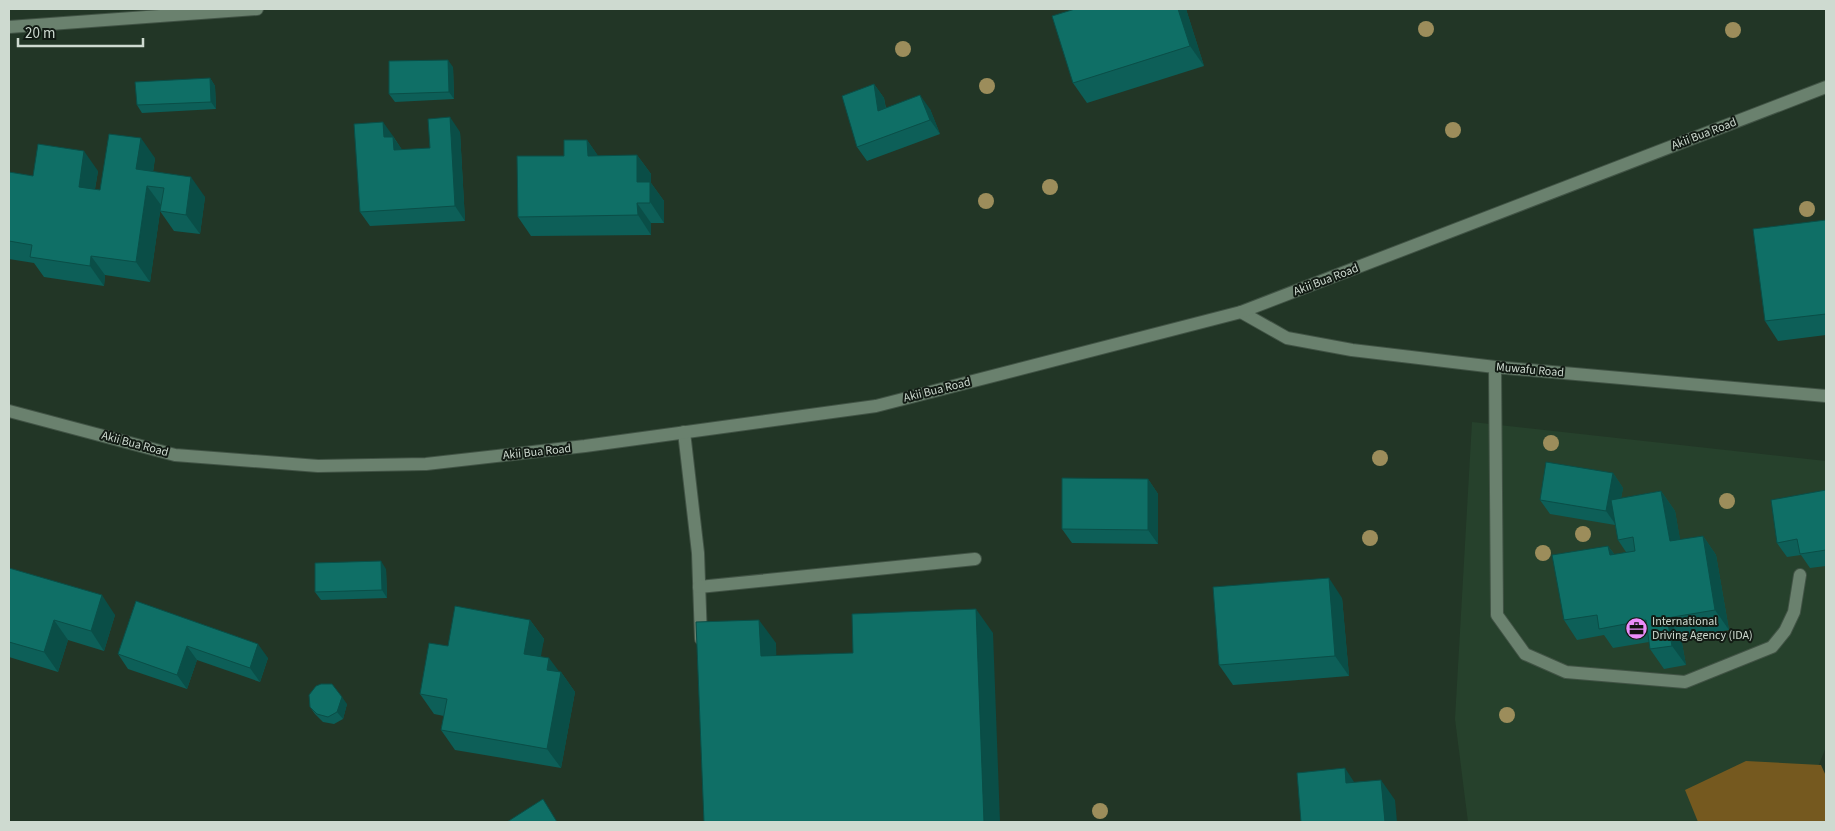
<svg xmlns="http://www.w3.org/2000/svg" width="1835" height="831" font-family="'Source Sans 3',sans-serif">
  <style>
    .built { fill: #26412c }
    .forest { fill: #75591f }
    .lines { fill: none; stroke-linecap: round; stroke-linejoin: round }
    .service-casing { stroke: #415345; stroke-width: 14 }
    .minor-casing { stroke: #415345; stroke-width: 14 }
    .tertiary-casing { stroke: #415345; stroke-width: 14 }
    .service { stroke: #6a816e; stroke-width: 12 }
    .minor { stroke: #6a816e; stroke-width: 12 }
    .tertiary { stroke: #6a816e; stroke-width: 12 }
    .tree { fill: #9c8d5b }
    .wall { fill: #0d5f58 }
    .shaded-wall { fill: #0a4e47 }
    .building { fill: #0f6f66; stroke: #0a4e47 }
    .labels { text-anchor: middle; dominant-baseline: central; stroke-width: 4; stroke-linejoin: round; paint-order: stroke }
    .street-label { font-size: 12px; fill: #cedad0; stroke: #121b14 }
    .poi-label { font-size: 12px; fill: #cedad0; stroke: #121b14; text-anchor: start }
  </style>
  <rect width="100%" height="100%" fill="#223626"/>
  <!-- built -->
  <polygon class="built" points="1472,422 1826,461 1826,747 1796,822 1468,822 1455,719"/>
  <!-- forest -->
  <polygon class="forest" points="1746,761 1821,765 1826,776 1826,822 1698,822 1685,790"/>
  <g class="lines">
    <defs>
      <g id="service">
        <polyline points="1495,367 1497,615 1525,654 1566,672 1685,682 1772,647 1785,631 1794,612 1800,575"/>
        <polyline points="684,432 698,553 701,639"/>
        <polyline points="699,587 975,559"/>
      </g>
      <g id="minor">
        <polyline points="9,27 257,9"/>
        <polyline points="1241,312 1287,338 1352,350 1495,367 1826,396"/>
      </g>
      <polyline id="tertiary" points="9,411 175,455 318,466 426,464 585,446 876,406 1241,312 1826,87"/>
    </defs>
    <!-- service casing -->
    <use href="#service" class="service-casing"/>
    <!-- minor casing -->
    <use href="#minor" class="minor-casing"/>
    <!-- tertiary casing -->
    <use href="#tertiary" class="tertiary-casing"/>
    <!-- service -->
    <use href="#service" class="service"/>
    <!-- minor -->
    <use href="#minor" class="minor"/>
    <!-- tertiary -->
    <use href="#tertiary" class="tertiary"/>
  </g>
  <!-- trees -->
  <g class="tree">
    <circle cx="1426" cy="29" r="8"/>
    <circle cx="1733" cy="30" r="8"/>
    <circle cx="903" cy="49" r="8"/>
    <circle cx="987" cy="86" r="8"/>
    <circle cx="1453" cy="130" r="8"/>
    <circle cx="1050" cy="187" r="8"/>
    <circle cx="986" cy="201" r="8"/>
    <circle cx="1807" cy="209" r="8"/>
    <circle cx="1551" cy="443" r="8"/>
    <circle cx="1380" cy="458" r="8"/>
    <circle cx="1727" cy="501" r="8"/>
    <circle cx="1583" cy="534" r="8"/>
    <circle cx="1370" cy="538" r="8"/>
    <circle cx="1543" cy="553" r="8"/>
    <circle cx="1507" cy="715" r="8"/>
    <circle cx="1100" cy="811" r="8"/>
  </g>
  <!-- wall -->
  <g class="wall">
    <polygon points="1075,9 1186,9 1204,66 1087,103 1073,83"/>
    <polygon points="453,67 454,99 395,102 389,94"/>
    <polygon points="210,78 215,86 216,109 142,113 137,105"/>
    <polygon points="874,84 884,98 886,108 930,109 940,134 867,161 857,147"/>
    <polygon points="460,132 465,221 370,226 360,212 393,136 402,150 430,148"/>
    <polygon points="587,140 598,156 637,155 651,174 651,183 664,201 664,223 651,223 651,235 531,236 518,217 564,156"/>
    <polygon points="155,158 153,172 205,197 200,234 174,231 160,211 161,205 150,282 105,275 104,286 44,277 34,263 9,259 9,172 33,176 98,171 95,189 100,190"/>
    <polygon points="1826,220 1826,335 1778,341 1765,321"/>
    <polygon points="1613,473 1623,488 1621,498 1661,491 1675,511 1680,540 1703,536 1716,555 1729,630 1681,638 1686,665 1664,669 1650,649 1649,642 1613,648 1604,635 1577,640 1564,620 1608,546 1615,555 1626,552 1618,540 1615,525 1550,514 1540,500"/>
    <polygon points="1148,479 1158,494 1158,544 1072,543 1062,529"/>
    <polygon points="1826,490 1826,566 1810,568 1801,555 1787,557 1777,543"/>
    <polygon points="9,568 115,615 104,651 68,640 58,672 9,657"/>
    <polygon points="386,569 387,598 321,600 315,592"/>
    <polygon points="1342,598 1349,676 1233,685 1219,665"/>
    <polygon points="136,601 268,658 260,682 197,660 187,689 128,669 118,654"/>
    <polygon points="530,620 544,639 540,656 559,672 561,672 575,692 561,768 455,750 441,730 444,716 434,714 420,694 448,646"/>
    <polygon points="347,704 343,719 334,724 323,722 315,714 310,707"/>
  </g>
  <!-- shaded-wall -->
  <g class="shaded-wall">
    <polygon points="1178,9 1186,9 1204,66 1190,46"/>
    <polygon points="448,60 453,67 454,99 449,92"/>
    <polygon points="210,78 215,86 216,109 211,102"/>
    <polygon points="874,84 884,98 888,125 878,111"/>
    <polygon points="920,95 930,109 940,134 930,120"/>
    <polygon points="450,117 460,132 465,221 455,206"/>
    <polygon points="383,122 393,136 394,152 384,137"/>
    <polygon points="393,137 403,151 394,150"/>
    <polygon points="141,138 155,158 151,186 136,169"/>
    <polygon points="587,140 601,160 588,156"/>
    <polygon points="84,151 98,171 92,206 79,187"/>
    <polygon points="637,155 651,174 651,183 664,201 664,223 637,182"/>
    <polygon points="191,177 205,197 200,234 186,215"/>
    <polygon points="147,186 161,205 150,282 136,262"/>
    <polygon points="637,203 651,223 651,235 638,215"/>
    <polygon points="91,256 105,275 104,286 90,266"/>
    <polygon points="1613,473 1623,488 1616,525 1606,511"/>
    <polygon points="1148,479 1158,494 1158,544 1148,530"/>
    <polygon points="1661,491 1675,511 1684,561 1670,541"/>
    <polygon points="1703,536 1716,555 1729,630 1715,610"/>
    <polygon points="1608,546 1622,565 1610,555"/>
    <polygon points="381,561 386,569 387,598 382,590"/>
    <polygon points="1329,578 1342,598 1349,676 1335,656"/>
    <polygon points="102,595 115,615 104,651 91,631"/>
    <polygon points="976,609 993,633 1000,822 984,822"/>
    <polygon points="1667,618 1681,638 1686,665 1672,646"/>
    <polygon points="54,620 68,640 58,672 44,652"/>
    <polygon points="530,620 544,639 538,673 524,654"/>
    <polygon points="759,620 776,643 777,680 761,656"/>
    <polygon points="258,644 268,658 260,682 250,668"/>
    <polygon points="187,646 197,660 187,689 177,675"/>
    <polygon points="549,658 561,674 561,672 575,692 561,768 547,749 547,670"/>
    <polygon points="342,697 347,704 343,719 337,712"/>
    <polygon points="1345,768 1358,788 1346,783"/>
    <polygon points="1381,780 1395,800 1397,822 1385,822"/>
  </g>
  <!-- building -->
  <g class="building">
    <polygon points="1075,9 1178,9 1190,46 1073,83 1052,16"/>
    <polygon points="448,60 449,92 389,94 389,61"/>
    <polygon points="210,78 211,102 137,105 135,82"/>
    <polygon points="874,84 878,111 920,95 930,120 857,147 842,96"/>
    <polygon points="450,117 455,206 360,212 354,124 383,122 384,137 393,137 394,150 430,148 428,119"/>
    <polygon points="109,134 141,138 136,169 191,177 186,215 160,211 164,188 147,186 136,262 91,256 90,266 30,257 32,245 9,241 9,172 33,176 38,144 84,151 79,187 100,190"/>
    <polygon points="564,140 587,140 588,156 637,155 637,182 650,182 650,203 637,203 638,215 518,217 517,156 564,156"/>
    <polygon points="1826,220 1826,314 1765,321 1753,229"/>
    <polygon points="1546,462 1613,473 1606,511 1540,500"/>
    <polygon points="1062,478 1148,479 1148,530 1062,529"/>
    <polygon points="1826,490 1826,550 1800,554 1797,539 1777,543 1771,500"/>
    <polygon points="1661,491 1670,541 1703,536 1715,610 1667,618 1672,646 1650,649 1646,620 1599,629 1597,615 1564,620 1552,555 1608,546 1610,555 1635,551 1633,537 1618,540 1611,500"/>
    <polygon points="381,561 382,590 315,592 315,563"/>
    <polygon points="9,568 102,595 91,631 54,620 44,652 9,642"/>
    <polygon points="1329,578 1335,656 1219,665 1213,587"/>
    <polygon points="136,601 258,644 250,668 187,646 177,675 118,654"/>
    <polygon points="455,606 530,620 524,654 549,658 547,670 561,672 547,749 441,730 447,699 420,694 429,643 448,646"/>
    <polygon points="976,609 984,822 704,822 696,622 759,620 761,656 853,653 852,614"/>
    <polygon points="321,684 332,684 342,697 337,712 328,717 317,714 310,707 309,695 316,686"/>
    <polygon points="1345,768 1346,783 1381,780 1385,822 1296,822 1301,822 1297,773"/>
    <polygon points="543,799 557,822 507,822"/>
  </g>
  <!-- icons -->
  <defs>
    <symbol id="office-disc" viewBox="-11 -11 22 22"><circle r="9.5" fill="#eb8dfb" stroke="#121b14"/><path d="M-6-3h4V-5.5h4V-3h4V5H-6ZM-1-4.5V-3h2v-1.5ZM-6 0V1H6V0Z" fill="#111"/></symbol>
  </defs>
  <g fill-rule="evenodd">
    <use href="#office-disc" x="1624" y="616" width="25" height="25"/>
  </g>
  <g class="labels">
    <!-- street labels -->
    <g class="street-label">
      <text transform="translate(1704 134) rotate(-21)">Akii Bua Road</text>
      <text transform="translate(1326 280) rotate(-21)">Akii Bua Road</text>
      <text transform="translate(1530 370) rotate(5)">Muwafu Road</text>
      <text transform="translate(937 390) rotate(-14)">Akii Bua Road</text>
      <text transform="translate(135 444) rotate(15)">Akii Bua Road</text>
      <text transform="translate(537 452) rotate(-6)">Akii Bua Road</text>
    </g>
    <!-- poi labels -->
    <g class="poi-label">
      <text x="1652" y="621">International<tspan x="1652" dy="14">Driving Agency (IDA)</tspan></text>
    </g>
  </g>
  <!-- border -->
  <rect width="1835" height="831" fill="none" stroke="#cedad0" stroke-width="20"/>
  <!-- scale -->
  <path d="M18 38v8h125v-8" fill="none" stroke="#cedad0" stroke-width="2.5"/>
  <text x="25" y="38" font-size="15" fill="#cedad0" stroke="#121b14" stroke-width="4" paint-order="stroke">20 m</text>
</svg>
